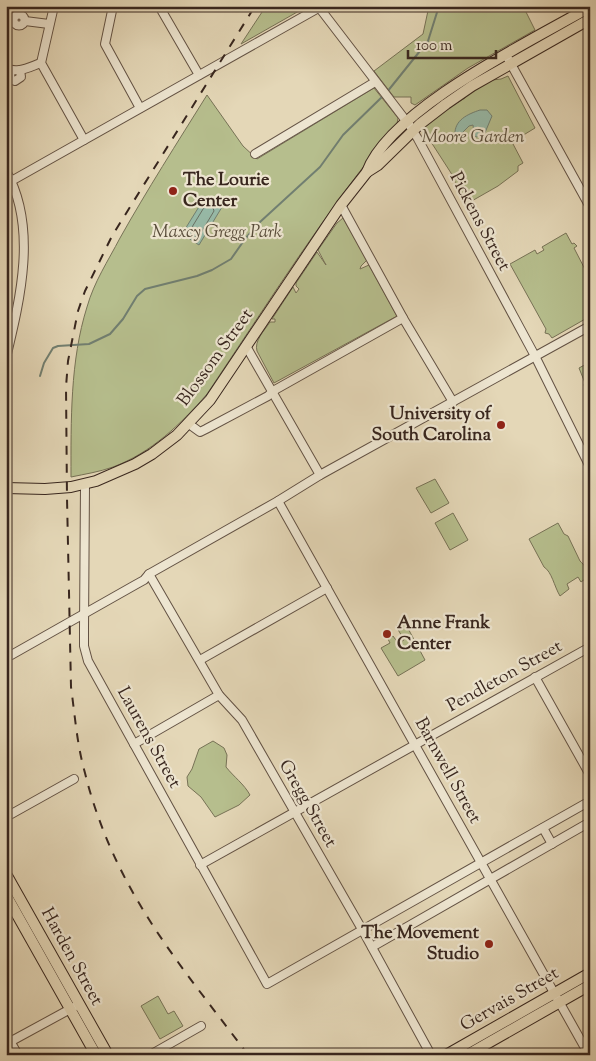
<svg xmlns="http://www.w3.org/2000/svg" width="596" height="1061" font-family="'Sorts Mill Goudy',serif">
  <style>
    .green { fill: #b6be8d; stroke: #777256 }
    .water { fill: #97baa8; stroke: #717f71 }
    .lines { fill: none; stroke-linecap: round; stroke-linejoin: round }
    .shore { stroke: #687063; stroke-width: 1 }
    .stream { stroke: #717f71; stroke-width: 2 }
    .minor-casing { stroke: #635244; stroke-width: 10 }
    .major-casing { stroke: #38261e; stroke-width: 12 }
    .minor { stroke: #ede5d0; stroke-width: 8 }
    .major { stroke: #e4d7b7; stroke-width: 10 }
    .rail { stroke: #38261e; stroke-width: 2; stroke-dasharray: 9 9; stroke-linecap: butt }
    .poi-dot { fill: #8f2418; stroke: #ede5d0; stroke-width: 2 }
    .labels { text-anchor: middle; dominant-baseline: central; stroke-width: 4.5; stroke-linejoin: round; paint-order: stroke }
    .park-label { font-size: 18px; font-style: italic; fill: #584c3a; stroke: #ede5d0 }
    .poi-label { font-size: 18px; font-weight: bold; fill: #38261e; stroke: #ede5d0; text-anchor: start }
    .street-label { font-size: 18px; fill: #38261e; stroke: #ede5d0 }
  </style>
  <rect width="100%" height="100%" fill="#e4d7b7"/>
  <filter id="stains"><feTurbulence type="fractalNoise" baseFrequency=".004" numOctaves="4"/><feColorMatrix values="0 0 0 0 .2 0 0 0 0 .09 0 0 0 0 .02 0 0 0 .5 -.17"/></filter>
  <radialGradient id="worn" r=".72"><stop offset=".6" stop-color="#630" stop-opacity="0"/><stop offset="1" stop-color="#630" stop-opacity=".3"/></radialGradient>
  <!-- green -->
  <g class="green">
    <polygon points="266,6 306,7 241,44"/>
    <polygon points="429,6 526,6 524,8 535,30 468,68 415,105 411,103 411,97 394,97 374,71 423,34"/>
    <polygon points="508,76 535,128 512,142 523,163 518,166 518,171 498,186 470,202 463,199 451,173 422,128 454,103 455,104 465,98 471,90 492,80 501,79"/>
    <path d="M374,88L398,118L397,124C327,209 268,303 207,394C181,424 151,453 113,467C99,472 85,474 71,477C71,421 70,361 87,307C94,282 108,261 120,238C147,190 177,143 207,95L243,146L257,159Z"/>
    <path d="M343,218L367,260L361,266L360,269L369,265L397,316L274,383L257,351C254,341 264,331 270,322H275V319H272L293,287L296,293L299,289L296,286V283L317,252L326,265L318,250L337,223Z"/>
    <polygon points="566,233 572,244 574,243 577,246 574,248 590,279 590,320 587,318 552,338 549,334 545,333 546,329 510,264 535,250 537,254 544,250 542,247"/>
    <polygon points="590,362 590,395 584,385 585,383 579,368"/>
    <polygon points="435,479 449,503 431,513 416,488"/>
    <polygon points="453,513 468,540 450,550 435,523"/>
    <path d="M558,523L564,534L568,536L580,561C584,565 590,571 590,579L586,581L585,579L581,582L578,577L567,584L569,589L560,596C554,586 552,572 544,567L529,539Z"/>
    <polygon points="404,621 425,660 398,676 381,648 390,643 388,639 393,636 398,643 404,640 396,626"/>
    <path d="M213,741L224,748L227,755L226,767C234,777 244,784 250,795L239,805L215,817L201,797L188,786L187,777L192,769L199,749Z"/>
    <polygon points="158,996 168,1014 174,1011 183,1026 160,1039 141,1006"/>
  </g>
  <!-- water -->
  <g class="water">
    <path d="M480,110H487L492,116L484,135L476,137L474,135L473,125L469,126L461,134L455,135C454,120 468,114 480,110Z"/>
    <polygon points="205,197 222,207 199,245 182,234"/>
  </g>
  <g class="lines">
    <!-- shore -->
    <polygon class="shore" points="206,205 213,208 214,211 199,236 196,237 191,233 190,231"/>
    <!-- stream -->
    <g class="stream">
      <polyline points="387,92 428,41 439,6"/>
      <polyline points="40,376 44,363 53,348 58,346 89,344 110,334 123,319 137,296 145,289 197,276 212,270 231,259 245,239 260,222 320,167 343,135 384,95"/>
    </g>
    <defs>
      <g id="minor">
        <polyline points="54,6 41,63 84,140"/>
        <polyline points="113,6 105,44 140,108"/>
        <polyline points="159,6 199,75"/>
        <polyline points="318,6 410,126 418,139 535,356 590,467"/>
        <circle cx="19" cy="20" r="5.5"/>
        <polyline points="25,21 49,24"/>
        <polyline points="506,55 590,207"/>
        <path d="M6,68C18,74 29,67 41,63"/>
        <polyline points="11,70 10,77 12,80 15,81 21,77 20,70"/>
        <polyline points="255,154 375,82"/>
        <path d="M6,171C38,227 20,300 6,358"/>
        <polyline points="6,184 322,6"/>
        <polyline points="341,205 403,318 453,402"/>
        <polyline points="6,245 6,254"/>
        <polyline points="246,346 320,475"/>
        <polyline points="189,424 200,432 206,429 268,396 273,391 403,318"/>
        <polyline points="85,484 84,629 84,646 88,661 267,984 590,801"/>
        <polyline points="278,501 589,1055"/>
        <polyline points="149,574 219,695 242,720 363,931 431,1055"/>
        <polyline points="6,658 135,585 144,580 149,574 278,501 320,475 590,326"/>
        <polyline points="200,660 327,588"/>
        <polyline points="535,677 590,775"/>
        <polyline points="134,744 219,695"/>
        <polyline points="6,817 74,779"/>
        <polyline points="543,828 552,844"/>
        <polyline points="200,865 590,647"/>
        <polyline points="372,947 590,822"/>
        <polyline points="6,1034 18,1055"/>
        <polyline points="6,1044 74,1007"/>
        <polyline points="150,1055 201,1026"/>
      </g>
      <g id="major">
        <path d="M367,172C390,109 531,41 590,7"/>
        <polyline points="6,488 45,489 71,487 96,481 135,464 152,454 177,435 210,400 341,205 367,172 378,165 420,124 446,104 472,86 590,19"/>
        <polyline points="6,874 108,1055"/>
        <polyline points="6,895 96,1055"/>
        <polyline points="446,1055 590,973"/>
        <polyline points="467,1055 590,985"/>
      </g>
    </defs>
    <!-- minor casing -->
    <use href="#minor" class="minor-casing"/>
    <!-- major casing -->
    <use href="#major" class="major-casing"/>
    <!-- minor -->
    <use href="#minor" class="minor"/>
    <!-- major -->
    <use href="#major" class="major"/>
    <!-- rail -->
    <path class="rail" d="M248,1055C211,1005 170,956 139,903C115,863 96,818 85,773C77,745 75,716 71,687L67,498L66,387L68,361L78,311L85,291L112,236L255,6"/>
  </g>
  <!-- markers -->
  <g class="poi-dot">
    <circle cx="173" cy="191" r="5"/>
    <circle cx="501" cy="425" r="5"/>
    <circle cx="387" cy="634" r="5"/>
    <circle cx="489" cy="944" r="5"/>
  </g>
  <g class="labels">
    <!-- park labels -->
    <g class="park-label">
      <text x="473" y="138">Moore Garden</text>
      <text x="217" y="233">Maxcy Gregg Park</text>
    </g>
    <!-- poi labels -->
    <g class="poi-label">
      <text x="183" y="181">The Lourie<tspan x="183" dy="21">Center</tspan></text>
      <text x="491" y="415" text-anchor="end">University of<tspan x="491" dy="21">South Carolina</tspan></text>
      <text x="397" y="624">Anne Frank<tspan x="397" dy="21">Center</tspan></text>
      <text x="479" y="934" text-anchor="end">The Movement<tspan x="479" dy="21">Studio</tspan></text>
    </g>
    <!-- street labels -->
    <g class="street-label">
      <text transform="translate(479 222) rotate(62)">Pickens Street</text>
      <text transform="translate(216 358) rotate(-54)">Blossom Street</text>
      <text transform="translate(505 677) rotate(-29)">Pendleton Street</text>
      <text transform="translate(148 738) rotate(61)">Laurens Street</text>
      <text transform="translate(447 771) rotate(61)">Barnwell Street</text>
      <text transform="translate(307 804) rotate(60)">Gregg Street</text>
      <text transform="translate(71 957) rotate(61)">Harden Street</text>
      <text transform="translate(510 1000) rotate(-30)">Gervais Street</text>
    </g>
  </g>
  <!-- margin -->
  <rect width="596" height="1061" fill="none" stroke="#e4d7b7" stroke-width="25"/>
  <rect x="8" y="8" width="581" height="1046" fill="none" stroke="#38261e" stroke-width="2.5"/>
  <rect x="12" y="12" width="571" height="1036" fill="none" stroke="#38261e"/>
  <!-- scale -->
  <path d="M408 50v8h88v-8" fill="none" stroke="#38261e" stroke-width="2.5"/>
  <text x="416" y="50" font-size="15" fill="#38261e" stroke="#ede5d0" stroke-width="4" paint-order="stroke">100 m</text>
  <rect width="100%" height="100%" filter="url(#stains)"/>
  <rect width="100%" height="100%" fill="url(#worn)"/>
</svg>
